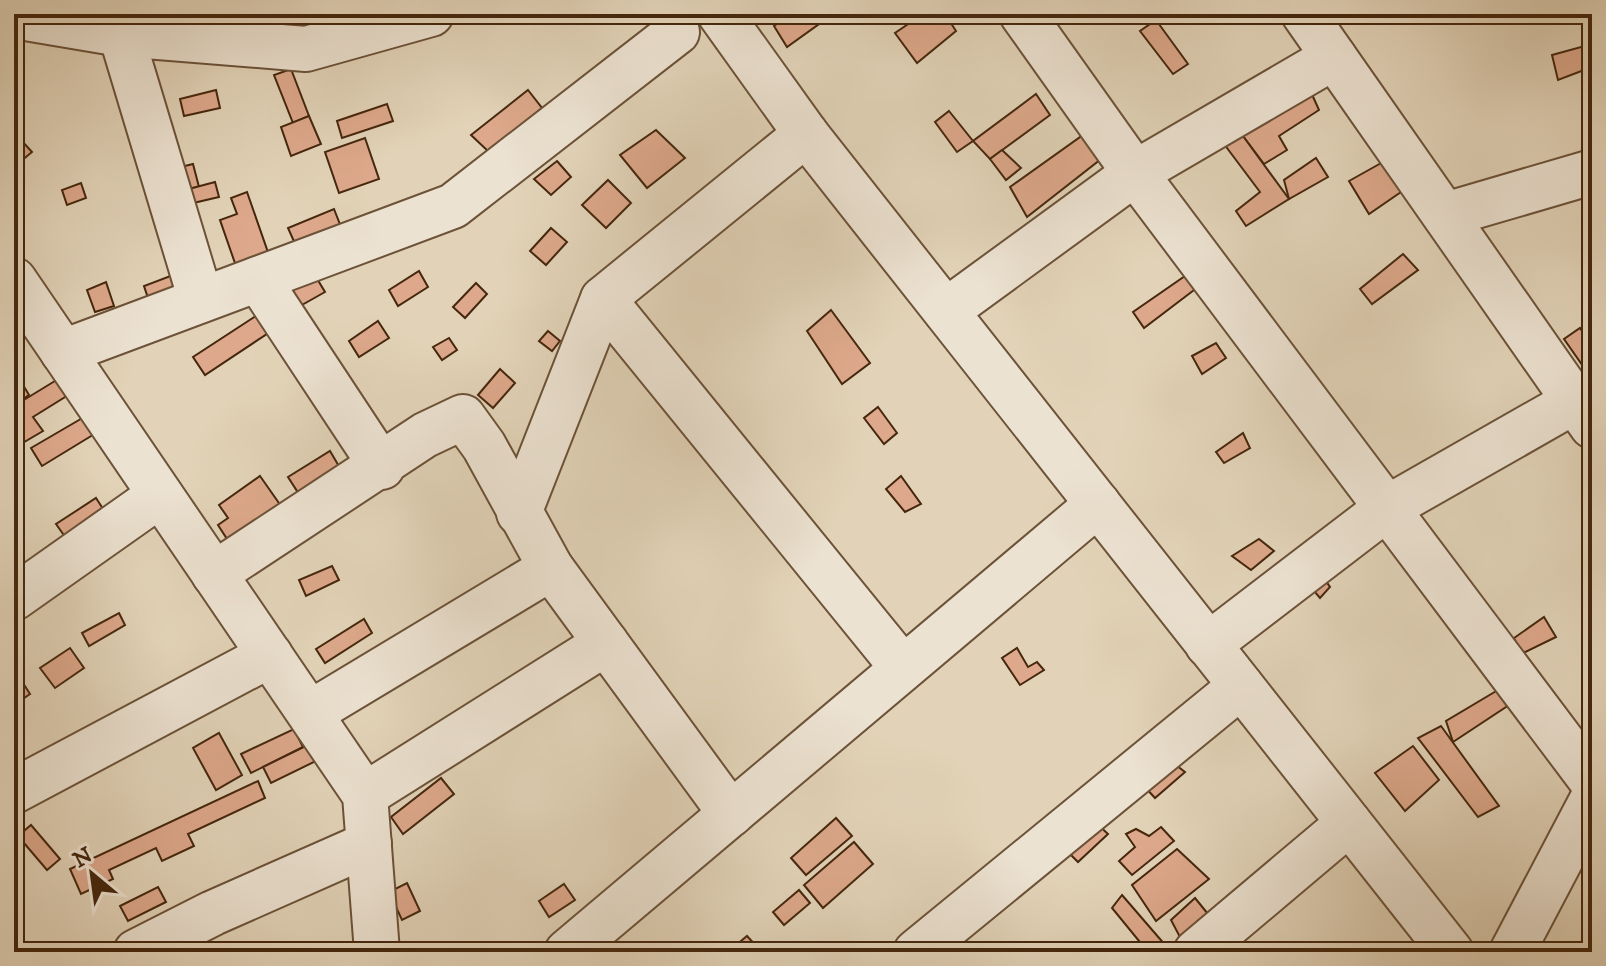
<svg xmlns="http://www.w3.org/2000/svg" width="1606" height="966" font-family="'IM FELL DW Pica',serif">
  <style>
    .building { fill: #dda88b; stroke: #45270d; stroke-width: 2 }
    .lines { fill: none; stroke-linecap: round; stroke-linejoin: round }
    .minor-casing { stroke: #6c5238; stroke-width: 48 }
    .minor { stroke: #ece2d1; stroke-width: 44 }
  </style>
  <rect width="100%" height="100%" fill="#e2d3b8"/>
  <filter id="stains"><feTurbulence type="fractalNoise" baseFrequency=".0025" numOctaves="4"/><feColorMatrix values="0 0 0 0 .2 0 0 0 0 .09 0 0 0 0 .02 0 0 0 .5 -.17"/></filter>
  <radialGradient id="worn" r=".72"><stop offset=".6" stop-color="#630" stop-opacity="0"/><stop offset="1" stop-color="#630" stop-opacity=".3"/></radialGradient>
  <!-- building -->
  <g class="building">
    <polygon points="791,14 809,14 819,24 787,47 774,26"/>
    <polygon points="923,14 945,14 956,31 917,63 895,33"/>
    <polygon points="1156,20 1188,64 1173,74 1140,31"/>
    <polygon points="1592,44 1592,67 1558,80 1552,55"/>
    <polygon points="291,69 309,116 293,123 274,75"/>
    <polygon points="216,90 220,108 184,116 180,99"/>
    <polygon points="528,90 542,108 491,154 471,135"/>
    <polygon points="1310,90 1319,110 1279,136 1287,150 1264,164 1240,132"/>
    <polygon points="1036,94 1050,115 990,159 973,141"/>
    <polygon points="387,104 393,121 342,138 337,121"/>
    <polygon points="949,111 973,141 957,152 935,122"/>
    <polygon points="309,116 321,144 291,156 281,127"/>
    <polygon points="656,130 685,158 647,188 620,155"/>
    <polygon points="1240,132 1289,199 1246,226 1236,211 1260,192 1224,144"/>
    <polygon points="1083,135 1101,159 1027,217 1010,187"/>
    <polygon points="365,138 379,179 339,193 325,152"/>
    <polygon points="21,140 32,152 14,167 14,146"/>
    <polygon points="1002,150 1021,168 1006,180 990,159"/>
    <polygon points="1316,158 1328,177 1289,199 1284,180"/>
    <polygon points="557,161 571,177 551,195 534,179"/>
    <polygon points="1383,162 1401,192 1369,214 1349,181"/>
    <polygon points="193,164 199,187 166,194 160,172"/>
    <polygon points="608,180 631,203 606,228 582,205"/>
    <polygon points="215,182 219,197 189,204 185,190"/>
    <polygon points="81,183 86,198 67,205 62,190"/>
    <polygon points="247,192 270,258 237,269 220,220 237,214 231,198"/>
    <polygon points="334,209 341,227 296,246 288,228"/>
    <polygon points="551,228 567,242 546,265 530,251"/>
    <polygon points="1403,254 1418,270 1372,304 1360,289"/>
    <polygon points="419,271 428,287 398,306 389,290"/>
    <polygon points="313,272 325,292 293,310 282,291"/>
    <polygon points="173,275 180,293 150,304 144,286"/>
    <polygon points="1185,276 1198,287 1144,328 1133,312"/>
    <polygon points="106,282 114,306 95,312 87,290"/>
    <polygon points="476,283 487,294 465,318 453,307"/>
    <polygon points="265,310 276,328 205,375 193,357"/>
    <polygon points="831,310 870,363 842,384 807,331"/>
    <polygon points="378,321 389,338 359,357 349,341"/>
    <polygon points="1580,328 1592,346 1592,379 1564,339"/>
    <polygon points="548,331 560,341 552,351 539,341"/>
    <polygon points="449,338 457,350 442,360 433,347"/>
    <polygon points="1216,343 1226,358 1202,374 1192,356"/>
    <polygon points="500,369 515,383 493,408 478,395"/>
    <polygon points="14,370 29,395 14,405"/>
    <polygon points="68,373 78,389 33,417 43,431 14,448 14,406"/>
    <polygon points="878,407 897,433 884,444 864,418"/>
    <polygon points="91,413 101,430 42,466 31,448"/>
    <polygon points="1243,433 1250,448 1224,463 1216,452"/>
    <polygon points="330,451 340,468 299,494 288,477"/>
    <polygon points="260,476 281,506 229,542 218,525 228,518 219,505"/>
    <polygon points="901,476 921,504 905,512 886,489"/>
    <polygon points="96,498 107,515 68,541 56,524"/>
    <polygon points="1259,539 1274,551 1251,570 1232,556"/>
    <polygon points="332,566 339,580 306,596 299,580"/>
    <polygon points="1321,574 1330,587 1320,598 1308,584"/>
    <polygon points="119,613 125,625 89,646 82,633"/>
    <polygon points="1544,617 1556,637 1521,654 1514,638"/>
    <polygon points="364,619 372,633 325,663 316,649"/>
    <polygon points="70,648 84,668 55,688 40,668"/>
    <polygon points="1017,648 1028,667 1037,662 1044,670 1020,685 1002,658"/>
    <polygon points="14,669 30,694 14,705"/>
    <polygon points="1498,690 1509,705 1453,742 1446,721"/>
    <polygon points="1441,726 1499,806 1478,817 1418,738"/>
    <polygon points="294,729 303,747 251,773 241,754"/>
    <polygon points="219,733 242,775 216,790 193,748"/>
    <polygon points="316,741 324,757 271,783 263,767"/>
    <polygon points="1413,746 1439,780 1405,811 1375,773"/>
    <polygon points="1172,762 1185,772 1155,798 1144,786"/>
    <polygon points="441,778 454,794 403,834 391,817"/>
    <polygon points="258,781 265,798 188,834 194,846 162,861 156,848 109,870 113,879 81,894 70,869"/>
    <polygon points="836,818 852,836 806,875 791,858"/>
    <polygon points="1095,822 1108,834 1078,862 1063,847"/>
    <polygon points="31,825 60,859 47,870 18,836"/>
    <polygon points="1161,827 1174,841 1132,875 1119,861 1135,847 1126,834 1136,829 1149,836"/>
    <polygon points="854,842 873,864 823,908 804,885"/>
    <polygon points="1177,849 1209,879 1156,921 1132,885"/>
    <polygon points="407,883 420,911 402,920 389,892"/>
    <polygon points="564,884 575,900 549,917 539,901"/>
    <polygon points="158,887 166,902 128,921 120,906"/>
    <polygon points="799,890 810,903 784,925 773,912"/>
    <polygon points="1122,895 1166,946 1159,952 1148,952 1112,908"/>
    <polygon points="1195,898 1208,914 1181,939 1171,920"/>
    <polygon points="747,936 758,948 753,952 728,952"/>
  </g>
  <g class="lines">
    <defs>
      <g id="minor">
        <polyline points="720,14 806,134 1451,952"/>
        <polyline points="1022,14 1135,173 1592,781"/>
        <polyline points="1304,14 1592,426"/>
        <polyline points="14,16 121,34 306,49 431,14"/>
        <polyline points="121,34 201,300"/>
        <polyline points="1445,215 1592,172"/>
        <polyline points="258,279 382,467"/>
        <polyline points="14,280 365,795 377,952"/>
        <polyline points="603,299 903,668"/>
        <polyline points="946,311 1135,173 1334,57"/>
        <polyline points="63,352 453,206 677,32"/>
        <polyline points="519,513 603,299 806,134"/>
        <polyline points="214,574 425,435 463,417 484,446 551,568 731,814"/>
        <polyline points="14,598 160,495"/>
        <polyline points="1208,645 1387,508 1575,401"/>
        <polyline points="310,713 551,568"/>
        <polyline points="14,791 270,655"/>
        <polyline points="365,795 606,643"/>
        <polyline points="136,952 213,913 369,844"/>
        <polyline points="567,952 1098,504"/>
        <polyline points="916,952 1241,686"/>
        <polyline points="1196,952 1349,823"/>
        <polyline points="1512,952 1592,800"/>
      </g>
    </defs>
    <!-- minor casing -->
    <use href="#minor" class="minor-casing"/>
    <!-- minor -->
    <use href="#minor" class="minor"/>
  </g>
  <!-- margin -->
  <rect width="1606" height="966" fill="none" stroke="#e2d3b8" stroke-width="48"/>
  <rect x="16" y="16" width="1574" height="934" fill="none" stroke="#45270d" stroke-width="4"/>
  <rect x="24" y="24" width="1558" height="918" fill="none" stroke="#45270d" stroke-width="2"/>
  <!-- north arrow -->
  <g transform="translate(92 874) rotate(331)" stroke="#ece2d1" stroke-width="6" paint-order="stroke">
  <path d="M0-6L14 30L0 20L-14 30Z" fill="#45270d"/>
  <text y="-12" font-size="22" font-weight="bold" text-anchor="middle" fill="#45270d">N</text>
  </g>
  <rect width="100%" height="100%" filter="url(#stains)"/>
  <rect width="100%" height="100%" fill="url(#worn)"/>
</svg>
